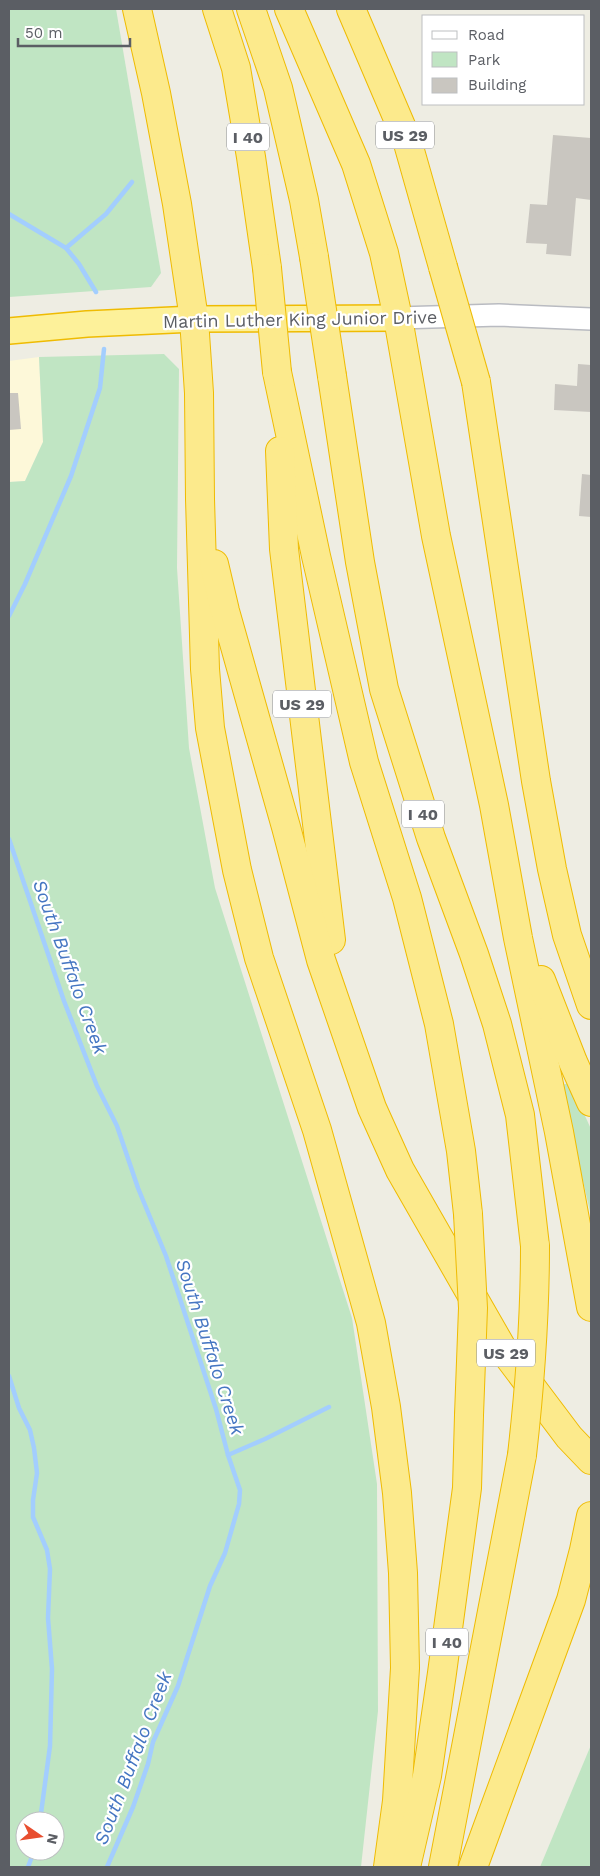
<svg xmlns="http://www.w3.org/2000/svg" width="600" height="1876" font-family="'Work Sans',sans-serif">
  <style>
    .commercial { fill: #fdf8d9 }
    .green { fill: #c0e5c3; fill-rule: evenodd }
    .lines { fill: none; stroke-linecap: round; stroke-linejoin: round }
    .stream { stroke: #a3cefe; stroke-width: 4.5 }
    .building { fill: #c9c6c0 }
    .secondary-casing { stroke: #b9bbc1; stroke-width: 24 }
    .trunk-casing { stroke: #efbb02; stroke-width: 28 }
    .motorway-casing { stroke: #efbb02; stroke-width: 30 }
    .secondary { stroke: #fff; stroke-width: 21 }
    .trunk { stroke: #fdf19a; stroke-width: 25 }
    .motorway { stroke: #fcea8c; stroke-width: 28 }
    .motorway-bridge-casing { stroke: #efbb02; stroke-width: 30; stroke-linecap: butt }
    .motorway-bridge { stroke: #fcea8c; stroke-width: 28 }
    .labels { text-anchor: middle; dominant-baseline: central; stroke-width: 4.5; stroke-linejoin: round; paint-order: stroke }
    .shield { fill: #fff; stroke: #8c8e92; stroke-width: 1 }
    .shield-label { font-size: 16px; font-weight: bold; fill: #5b5e64 }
    .street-label { font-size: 18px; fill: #5b5e64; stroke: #fff }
    .water-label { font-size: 19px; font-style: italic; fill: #4576c2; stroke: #fff }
  </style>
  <rect width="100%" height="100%" fill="#eeede3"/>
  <!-- commercial -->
  <polygon class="commercial" points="39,357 43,442 25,481 9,482 9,361"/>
  <!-- green -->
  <g class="green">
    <polygon points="9,9 116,9 161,273 151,287 9,297"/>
    <path d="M164,354L179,369L177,568L189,748L215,888L352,1318L377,1484L378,1711L361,1867H9V482L25,481L43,442L39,357ZM25,1821H55V1851H25Z"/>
    <polygon points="570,1083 591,1129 591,1216 561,1085"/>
    <polygon points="591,1745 591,1867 540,1867"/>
  </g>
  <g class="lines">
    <!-- stream -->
    <g class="stream">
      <polyline points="9,214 66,248 79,264 96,292"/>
      <polyline points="66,248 106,214 132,182"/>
      <polyline points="9,616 25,584 71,476 100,388 104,349"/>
      <polyline points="9,839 64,1001 97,1086 117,1126 138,1188 166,1256 216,1409 228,1455 240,1490 239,1504 225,1553 210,1586 178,1686 153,1742 148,1764 133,1807 107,1867"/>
      <polyline points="9,1376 19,1408 30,1430 34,1448 37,1473 33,1500 33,1517 47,1550 50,1569 48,1618 52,1669 50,1746 40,1821"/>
      <polyline points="228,1455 265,1439 329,1407"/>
      <polyline points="28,1867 34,1851"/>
    </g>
  </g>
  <!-- building -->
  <g class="building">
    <polygon points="553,135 591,138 591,200 576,198 571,256 546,254 547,244 526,243 530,204 547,205"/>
    <polygon points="578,364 591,365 591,412 554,410 555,384 577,386"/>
    <polygon points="9,393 18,393 21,429 9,430"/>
    <polygon points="582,474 591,475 591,517 579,516"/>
  </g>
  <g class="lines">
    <defs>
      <polyline id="secondary" points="398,318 499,315 591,319"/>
      <polyline id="trunk" points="9,331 87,324 194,319 398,318"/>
      <g id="motorway">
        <polyline points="137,9 156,93 177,204 194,319 199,393 200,499 205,669 210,728 237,870 259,958 317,1130 371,1323 386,1407 397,1493 403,1573 405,1668 397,1801 388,1867"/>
        <polyline points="217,9 236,68 251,157 267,268"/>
        <polyline points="251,9 278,88 304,200 314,257"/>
        <polyline points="289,9 356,164 384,253 398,318 436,536 494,805 518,938 559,1132 591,1307"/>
        <polyline points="351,9 407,140 443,267"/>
        <polyline points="277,372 316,556 364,762 407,898 439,1024 461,1151 468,1214"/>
        <polyline points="332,376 360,562 384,689 431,838 474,954 497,1024 520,1115 535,1246"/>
        <polyline points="476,382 536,781 552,869 567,935 591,1005"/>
        <polyline points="280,451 284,549 331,940"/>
        <polyline points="214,564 225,611 286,827 321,960 372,1108 400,1170 502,1348 569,1437 591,1460"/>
        <polyline points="541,980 573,1062 591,1102"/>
        <polyline points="406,1867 427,1776 442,1673 467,1488 469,1415"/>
        <polyline points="443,1867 522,1455"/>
        <polyline points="473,1867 571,1600 584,1550 591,1516"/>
      </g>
    </defs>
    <!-- secondary casing -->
    <use href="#secondary" class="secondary-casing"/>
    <!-- trunk casing -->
    <use href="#trunk" class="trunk-casing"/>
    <!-- motorway casing -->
    <use href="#motorway" class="motorway-casing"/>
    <!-- secondary -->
    <use href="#secondary" class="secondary"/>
    <!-- trunk -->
    <use href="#trunk" class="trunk"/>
    <!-- motorway -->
    <use href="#motorway" class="motorway"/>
    <defs>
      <g id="motorway-bridge">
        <polyline points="314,257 332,376"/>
        <polyline points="443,267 476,382"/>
        <polyline points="267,268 277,372"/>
        <polyline points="468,1214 473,1308 469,1415"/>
        <path d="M522,1455C530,1385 535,1317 535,1246"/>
      </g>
    </defs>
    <!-- motorway-bridge casing -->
    <use href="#motorway-bridge" class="motorway-bridge-casing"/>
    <!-- motorway-bridge -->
    <use href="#motorway-bridge" class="motorway-bridge"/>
  </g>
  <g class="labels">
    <!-- shield labels -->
    <g class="shield">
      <rect x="376" y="121.5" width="58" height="27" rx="4"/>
      <rect x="227" y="123.5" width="42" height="27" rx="4"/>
      <rect x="273" y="690.5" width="58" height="27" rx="4"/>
      <rect x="402" y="800.5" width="42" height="27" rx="4"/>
      <rect x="477" y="1339.5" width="58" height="27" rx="4"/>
      <rect x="426" y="1628.5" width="42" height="27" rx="4"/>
    </g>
    <g class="shield-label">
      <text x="405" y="135">US 29</text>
      <text x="248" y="137">I 40</text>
      <text x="302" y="704">US 29</text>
      <text x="423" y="814">I 40</text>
      <text x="506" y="1353">US 29</text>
      <text x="447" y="1642">I 40</text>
    </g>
    <!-- street labels -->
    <g class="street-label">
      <text transform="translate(300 319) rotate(-1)">Martin Luther King Junior Drive</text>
    </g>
    <!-- water labels -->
    <g class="water-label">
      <text transform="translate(70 967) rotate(70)">South Buffalo Creek</text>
      <text transform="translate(210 1347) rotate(72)">South Buffalo Creek</text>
      <text transform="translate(133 1758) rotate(-69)">South Buffalo Creek</text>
    </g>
  </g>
  <!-- border -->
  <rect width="600" height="1876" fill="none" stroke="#5b5e64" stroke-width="20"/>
  <!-- legend -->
  <rect x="422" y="15" width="162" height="90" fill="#ffffff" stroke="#bdbfc1"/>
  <rect x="432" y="31" width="25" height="8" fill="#ffffff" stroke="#bdbfc1"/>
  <text x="468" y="40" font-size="15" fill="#5b5e64">Road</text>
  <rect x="432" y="52" width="25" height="15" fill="#c0e5c3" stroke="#bdbfc1"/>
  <text x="468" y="65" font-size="15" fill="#5b5e64">Park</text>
  <rect x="432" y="78" width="25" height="15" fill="#c9c6c0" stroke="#bdbfc1"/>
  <text x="468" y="90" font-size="15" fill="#5b5e64">Building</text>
  <!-- north arrow -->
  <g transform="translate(40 1836) rotate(103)"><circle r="24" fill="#ffffff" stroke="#bdbfc1"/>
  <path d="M0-4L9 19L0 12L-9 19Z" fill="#e84e2f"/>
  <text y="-8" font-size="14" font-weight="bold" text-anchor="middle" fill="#5b5e64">N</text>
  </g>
  <!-- scale -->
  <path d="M18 38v8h112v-8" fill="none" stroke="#5b5e64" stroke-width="2.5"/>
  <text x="25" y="38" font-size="15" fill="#5b5e64" stroke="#ffffff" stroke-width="4" paint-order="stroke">50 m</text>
</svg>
